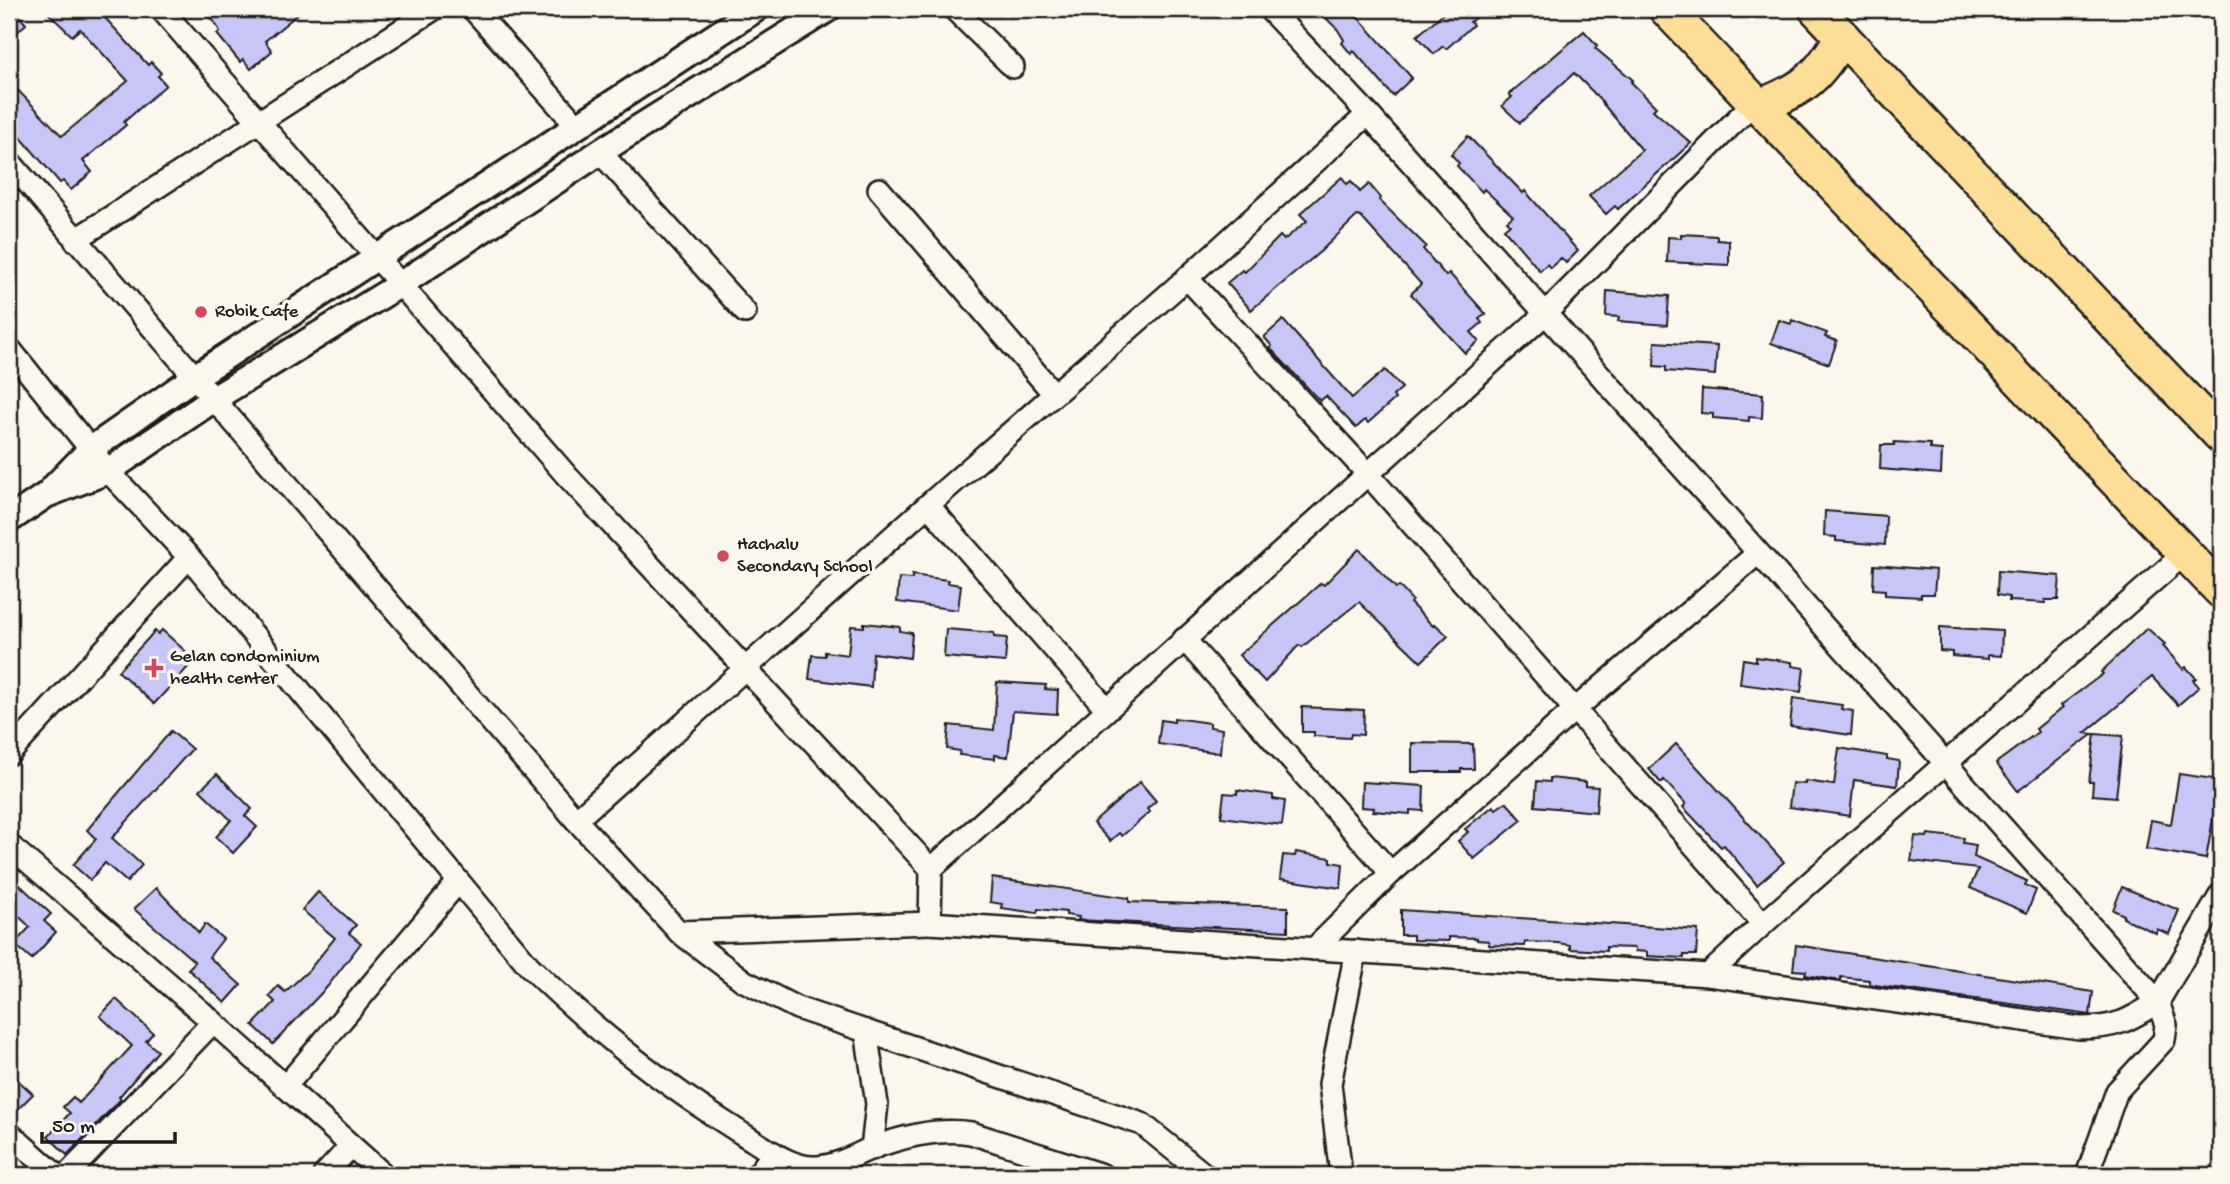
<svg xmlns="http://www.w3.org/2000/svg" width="2230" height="1184" font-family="'Gochi Hand',sans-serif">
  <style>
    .building { fill: #c8c5f7; stroke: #1c1c1c; stroke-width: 2 }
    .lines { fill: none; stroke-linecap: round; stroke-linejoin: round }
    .minor-casing { stroke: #1c1c1c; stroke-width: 26 }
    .tertiary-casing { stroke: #1c1c1c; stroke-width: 30 }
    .trunk-casing { stroke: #1c1c1c; stroke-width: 38 }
    .minor { stroke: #fbf7ec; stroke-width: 21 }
    .tertiary { stroke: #fbf7ec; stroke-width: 24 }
    .trunk { stroke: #fcde96; stroke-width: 33 }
    .poi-dot { fill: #d1495b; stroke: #fbf7ec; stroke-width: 2.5 }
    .labels { text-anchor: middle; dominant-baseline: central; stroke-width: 7; stroke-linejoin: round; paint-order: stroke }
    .poi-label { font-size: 19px; fill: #1c1c1c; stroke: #fbf7ec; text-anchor: start }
  </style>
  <rect width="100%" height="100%" fill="#fbf7ec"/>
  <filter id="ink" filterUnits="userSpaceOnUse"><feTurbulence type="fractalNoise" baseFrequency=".0143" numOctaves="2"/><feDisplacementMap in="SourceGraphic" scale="14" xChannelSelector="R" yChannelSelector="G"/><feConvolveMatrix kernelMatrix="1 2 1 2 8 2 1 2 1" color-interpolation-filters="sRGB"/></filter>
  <g filter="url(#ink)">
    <!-- building -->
    <g class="building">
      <polygon points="9,9 13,9 26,24 9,40"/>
      <polygon points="44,9 97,9 148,65 151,62 161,73 158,76 166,85 124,122 126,125 83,161 92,172 71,190 63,181 60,183 17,133 9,141 9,81 62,136 128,81 80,29 72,36"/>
      <polygon points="202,9 304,9 265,41 272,51 251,69 243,59 240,62 217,34 220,31 213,20"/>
      <polygon points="1317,9 1351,9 1412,78 1393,96 1354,51 1351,54 1342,43 1344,40 1338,30"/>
      <polygon points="1448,9 1485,9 1470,22 1473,25 1446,49 1443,46 1434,54 1417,36"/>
      <polygon points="1584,31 1597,45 1595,48 1633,80 1631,82 1656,107 1653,110 1691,143 1618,209 1615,206 1606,214 1589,196 1642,150 1593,92 1574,73 1520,123 1502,106 1512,97 1509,94"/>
      <polygon points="1468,136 1523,193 1525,191 1578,251 1566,263 1561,258 1550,268 1547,264 1540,271 1504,229 1510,224 1507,221 1513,216 1484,189 1482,192 1457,166 1459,163 1451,154"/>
      <polygon points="1342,177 1347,184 1351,181 1360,192 1369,184 1381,198 1379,200 1426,246 1423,249 1446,276 1449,273 1486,314 1479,319 1482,323 1471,332 1479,341 1465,353 1411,294 1421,284 1361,217 1357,216 1321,251 1251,310 1227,283 1242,270 1245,272 1280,236 1284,240 1307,221 1300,214"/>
      <polygon points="1681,234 1717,236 1717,240 1729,241 1729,265 1667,262 1668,237 1681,238"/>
      <polygon points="1607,291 1669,296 1667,325 1618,321 1619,317 1606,316"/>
      <polygon points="1283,320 1352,398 1385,370 1402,388 1393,396 1395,399 1368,423 1365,420 1356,428 1326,396 1320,401 1270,348 1272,346 1264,337"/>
      <polygon points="1779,320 1791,324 1792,320 1827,333 1825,337 1837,341 1829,364 1771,343"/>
      <polygon points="1655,342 1717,346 1715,375 1666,371 1666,367 1654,366"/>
      <polygon points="1702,389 1763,394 1762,418 1749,417 1749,421 1713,418 1713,414 1701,413"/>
      <polygon points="1894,442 1930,444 1930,449 1942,450 1941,474 1880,469 1881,445 1894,445"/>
      <polygon points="1825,511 1886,516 1885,545 1836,541 1836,537 1824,536"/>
      <polygon points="1359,549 1396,588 1399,586 1412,600 1410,603 1433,626 1435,624 1448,636 1421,662 1359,602 1302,647 1299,645 1265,682 1239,655 1321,583 1324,585"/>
      <polygon points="1874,565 1936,570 1934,594 1921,594 1921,597 1885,595 1885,590 1873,589"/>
      <polygon points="1998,571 2060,576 2058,600 2045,600 2045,603 2009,601 2009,597 1997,595"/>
      <polygon points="912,575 948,580 948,583 961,585 958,610 897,602 899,578 912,579"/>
      <polygon points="864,623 900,627 900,631 912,633 910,658 873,653 871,687 809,679 812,655 825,656 825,652 848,655 851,626 864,627"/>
      <polygon points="1940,627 2002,631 2001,656 1988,655 1988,659 1952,656 1952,652 1940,651"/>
      <polygon points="2147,628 2165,644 2163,646 2183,669 2186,667 2196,678 2193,680 2199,687 2178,705 2152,677 2085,733 2093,734 2018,791 1996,763 2038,732 2036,729 2063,707 2061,705 2103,674 2101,672"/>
      <polygon points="946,629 994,633 994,637 1007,638 1005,662 944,657"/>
      <polygon points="162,630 192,657 188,662 191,664 154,704 118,671 155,631 158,634"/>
      <polygon points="1756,657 1792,662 1792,666 1804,668 1801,692 1740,684 1743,659 1756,661"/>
      <polygon points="997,682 1046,685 1045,689 1058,690 1057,714 1013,711 1008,757 995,755 995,759 959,755 960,751 947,749 949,725 994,730"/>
      <polygon points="1793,698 1842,705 1841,709 1853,711 1851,735 1790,726"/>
      <polygon points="1302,707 1364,710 1363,735 1351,734 1350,738 1314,736 1314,732 1302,732"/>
      <polygon points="1174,718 1210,723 1210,727 1222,729 1220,753 1158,744 1161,720 1174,722"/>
      <polygon points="171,731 192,749 112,838 142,865 127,882 105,863 90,880 73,865 96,839 87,830"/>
      <polygon points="2095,734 2123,736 2116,797 2092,795 2093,782 2089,782"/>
      <polygon points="1412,743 1473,744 1474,769 1461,769 1461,772 1412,772"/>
      <polygon points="1676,744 1784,862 1757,885 1724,845 1721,847 1683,807 1686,804 1664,780 1661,783 1649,769"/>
      <polygon points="1839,748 1887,756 1887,759 1899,761 1897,786 1854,780 1850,816 1789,807 1792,783 1805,784 1805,781 1834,785"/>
      <polygon points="217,774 252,809 245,816 257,827 233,853 216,837 231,820 200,790"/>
      <polygon points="2179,774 2221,780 2221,809 2215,808 2206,859 2146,849 2151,820 2171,824"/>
      <polygon points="1550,778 1586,782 1586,786 1598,787 1596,812 1535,806 1537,781 1550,782"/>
      <polygon points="1140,782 1156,801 1147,809 1150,812 1122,836 1119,833 1110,841 1093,823"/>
      <polygon points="1362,782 1424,786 1423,811 1410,810 1410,814 1373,811 1374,808 1361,807"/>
      <polygon points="1237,790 1273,795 1273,799 1285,801 1282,825 1221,817 1224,793 1237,794"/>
      <polygon points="1506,802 1522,820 1474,859 1458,841 1468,832 1465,829 1493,806 1496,809"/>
      <polygon points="1928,834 1964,838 1963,843 1976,845 1974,857 2027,881 2025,885 2036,890 2027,913 1970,888 1978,869 1911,861 1915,836 1927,837"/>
      <polygon points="1296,852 1331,858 1331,862 1343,864 1341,888 1280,879 1283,855 1295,856"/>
      <polygon points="9,875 51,914 44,921 56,932 32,959 14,944 30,927 9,907"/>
      <polygon points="992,878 1129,898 1129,902 1288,907 1288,931 1078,920 1079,917 1066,915 1066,912 1038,909 1037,913 1001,908 1002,904 990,902"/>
      <polygon points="2122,887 2179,910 2169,934 2157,929 2156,933 2123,918 2124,915 2113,910"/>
      <polygon points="156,888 199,933 205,924 223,939 209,957 241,985 225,1003 188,969 195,962 134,909"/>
      <polygon points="318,892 356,925 349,933 361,943 327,987 273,1044 253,1025 275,1002 269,996 278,986 285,992 309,970 335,938 302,910"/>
      <polygon points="1401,910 1698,930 1696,955 1684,955 1684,958 1647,956 1647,952 1635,951 1635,948 1606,947 1606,951 1570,949 1570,945 1558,943 1525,942 1525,946 1489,945 1489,941 1477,940 1477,938 1449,937 1449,941 1413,940 1413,935 1401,935"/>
      <polygon points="1796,945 2093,992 2090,1015 1881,986 1869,984 1869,980 1841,977 1841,981 1805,975 1806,971 1793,970"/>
      <polygon points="116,999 153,1033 146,1041 158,1051 119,1097 121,1099 67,1155 48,1136 70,1113 63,1107 73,1097 79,1103 132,1046 100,1016"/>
      <polygon points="9,1072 33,1094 16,1111 9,1104"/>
    </g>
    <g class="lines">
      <defs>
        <g id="minor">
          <polyline points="161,9 567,476 931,869 1545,314 1755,101"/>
          <polyline points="473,9 578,127"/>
          <polyline points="954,9 1013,67"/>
          <polyline points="1269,9 1368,114 2158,1002 2221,894"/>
          <polyline points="600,152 745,312"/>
          <polyline points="9,161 576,820 679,932 744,981 797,1008 1142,1124 1205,1175"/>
          <polyline points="879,189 1054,394"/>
          <polyline points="75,240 434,9"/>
          <polyline points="1187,278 1368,114"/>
          <path d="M9,348L108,471L189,557L529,966C598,1033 660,1082 741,1133C763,1146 791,1169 817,1167C835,1166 852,1157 867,1150C901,1137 935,1128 971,1133L1102,1175"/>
          <polyline points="1184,639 1391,873 1573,711 1757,554"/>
          <polyline points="1106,708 928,505 1187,278 1368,474 1763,924 2185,553"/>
          <polyline points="9,754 189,557"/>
          <polyline points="576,820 928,505"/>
          <polyline points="9,845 213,1022 384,1175"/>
          <path d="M931,869L930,923L1708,975L2079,1028C2116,1028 2128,1021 2158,1002L2166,1025L2164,1040L2117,1091L2087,1175"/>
          <polyline points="679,932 930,923"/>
          <polyline points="1314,949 1391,873"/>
          <polyline points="1708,975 1763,924"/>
          <polyline points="866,1031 877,1104 872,1149"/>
          <polyline points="285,1087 458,882"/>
          <polyline points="9,1133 56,1175"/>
          <polyline points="67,1175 213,1022"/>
          <polyline points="324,1175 351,1146"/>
          <polyline points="757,1175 774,1153"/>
          <polyline points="1341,1175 1330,1084 1356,951"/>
        </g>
        <g id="tertiary">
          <polyline points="52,489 91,449 196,376 756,9"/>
          <polyline points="9,520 46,495 108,471 220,395 401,284 600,152 828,9"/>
        </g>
        <g id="trunk">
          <polyline points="1666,9 2221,591"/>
          <polyline points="1816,9 2221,436"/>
          <path d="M1760,106C1804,89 1819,77 1842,36"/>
        </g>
      </defs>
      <!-- minor casing -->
      <use href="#minor" class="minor-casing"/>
      <!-- tertiary casing -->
      <use href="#tertiary" class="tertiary-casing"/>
      <!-- trunk casing -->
      <use href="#trunk" class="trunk-casing"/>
      <!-- minor -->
      <use href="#minor" class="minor"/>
      <!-- tertiary -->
      <use href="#tertiary" class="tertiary"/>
      <!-- trunk -->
      <use href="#trunk" class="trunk"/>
    </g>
  </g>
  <!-- markers -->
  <g class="poi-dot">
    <circle cx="201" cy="312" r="7"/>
    <circle cx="723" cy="556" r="7"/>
    <path d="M150.5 657.5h7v7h7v7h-7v7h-7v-7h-7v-7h7z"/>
  </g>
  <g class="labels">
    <!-- poi labels -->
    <g class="poi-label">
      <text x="215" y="312">Robik Cafe</text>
      <text x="737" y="545">Hachalu<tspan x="737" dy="22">Secondary School</tspan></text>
      <text x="170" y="657">Gelan condominium<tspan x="170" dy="22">health center</tspan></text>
    </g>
  </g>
  <!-- margin -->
  <rect width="2230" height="1184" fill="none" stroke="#fbf7ec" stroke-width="35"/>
  <rect x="18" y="18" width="2195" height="1149" fill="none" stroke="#1c1c1c" stroke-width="2.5" filter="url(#ink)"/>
  <!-- scale -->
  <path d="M42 1132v10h133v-10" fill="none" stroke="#1c1c1c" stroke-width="3.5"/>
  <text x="52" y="1132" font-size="21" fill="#1c1c1c" stroke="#fbf7ec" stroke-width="5" paint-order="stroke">50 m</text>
</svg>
